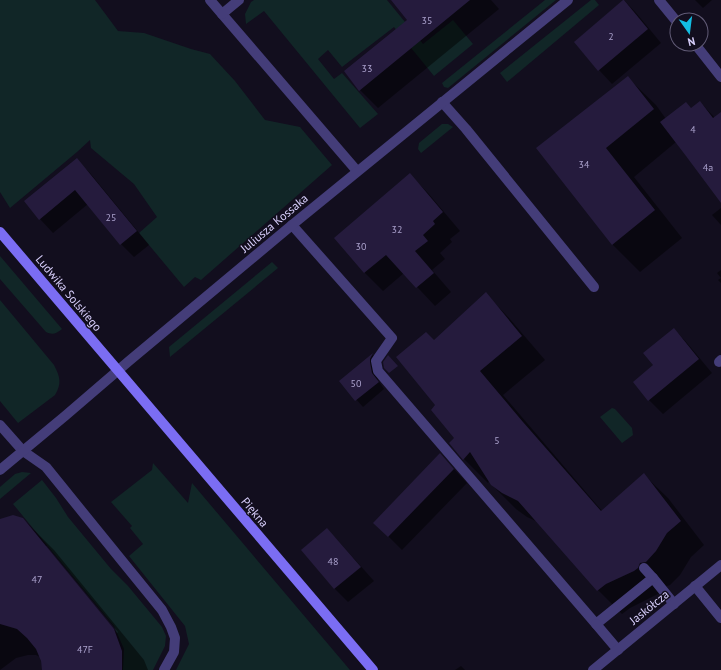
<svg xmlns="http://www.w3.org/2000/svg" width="721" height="670" font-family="'PT Sans',sans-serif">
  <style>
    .green { fill: #112627 }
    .shadow { fill: #0007; fill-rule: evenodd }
    .building { fill: #251b3d }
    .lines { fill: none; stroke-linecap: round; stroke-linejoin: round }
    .lane { stroke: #443d79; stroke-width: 10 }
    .street { stroke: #443d79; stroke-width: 10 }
    .secondary { stroke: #7b6df3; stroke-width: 10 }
    .labels { text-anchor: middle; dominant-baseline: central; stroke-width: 3; stroke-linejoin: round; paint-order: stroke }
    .number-label { font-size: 10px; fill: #aaa1cc }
    .street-label { font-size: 12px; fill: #d7cefb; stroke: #120e1e }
  </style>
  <rect width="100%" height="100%" fill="#120e1e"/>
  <!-- green -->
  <g class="green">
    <polygon points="0,0 95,0 118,31 144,33 191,49 210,54 235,81 265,120 300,127 332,165 201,280 195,277 184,287 139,233 157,217 134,184 91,148 90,140 77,152 10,208 0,192"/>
    <polygon points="254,0 387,0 423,44 453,20 473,44 434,76 394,27 342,67 328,50 318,59 334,79 342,73 378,114 360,128 264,11 246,24 245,14 251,2"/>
    <polygon points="545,0 556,0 448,88 444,87 442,83"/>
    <polygon points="591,0 595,0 599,5 507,82 500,73"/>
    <polygon points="442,124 448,124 453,127 421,153 418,149 419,143"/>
    <path d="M0,256L62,329C56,334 52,335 46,332L0,279Z"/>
    <polygon points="272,262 278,268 170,357 169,347"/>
    <path d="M0,300L54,365C60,377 62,383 55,395L18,423L0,401Z"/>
    <polygon points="612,408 615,409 632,428 633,435 622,443 600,417"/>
    <polygon points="153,463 188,503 192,483 350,670 176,670 189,644 185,626 129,556 143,544 130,528 132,526 111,502 152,470"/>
    <polygon points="22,472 31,473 0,499 0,487 15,474"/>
    <polygon points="42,480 56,498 68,517 111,569 128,586 162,627 166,636 165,646 153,670 123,670 124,649 114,626 13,504"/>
  </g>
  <!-- shadow -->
  <g class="shadow">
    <polygon points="392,0 491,0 499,9 378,108 360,90 409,20"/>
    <polygon points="624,0 637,14 661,43 612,84 599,70 576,42"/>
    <polygon points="695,0 712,0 703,8"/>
    <polygon points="628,78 656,105 666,119 691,109 700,102 715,118 721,122 721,201 676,142 634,177 682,238 640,272 612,244 537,148"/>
    <polygon points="77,160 90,173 149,245 134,257 121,244 88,204 53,233 40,219 25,201"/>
    <polygon points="410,175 428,193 460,231 450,239 452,242 440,253 445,259 432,270 451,292 435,306 404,273 383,291 365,273 336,238"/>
    <polygon points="721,208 721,225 712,215"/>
    <polygon points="721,270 721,283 718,280 721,278 717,273"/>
    <polygon points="486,294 509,318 545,360 503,395 602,511 644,475 668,498 704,545 691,557 680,575 670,585 664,587 662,592 630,608 622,614 598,590 538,522 527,517 516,509 491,484 489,481 488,483 464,459 450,443 455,438 437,405 434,342"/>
    <polygon points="674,329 687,343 712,373 663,414 649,400 634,382 654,365"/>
    <polygon points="373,355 379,361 376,370 378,380 384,389 363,407 340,381"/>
    <polygon points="440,454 453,468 467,483 402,550 388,536"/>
    <path d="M23,519L54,550L144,660L148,670H43L40,657L36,655H28L16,658L0,670V523ZM45,546H47L118,632L117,633Z"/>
    <polygon points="327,529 340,543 374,581 348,602 335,589 302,550"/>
    <polygon points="461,666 465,670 455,670"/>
  </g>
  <!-- building -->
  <g class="building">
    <polygon points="391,0 470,0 359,91 344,71 407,20"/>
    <polygon points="623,0 624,0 648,29 598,71 574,42"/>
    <polygon points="628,76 654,109 606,148 655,210 612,245 536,148"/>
    <polygon points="700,101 713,118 721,112 721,203 686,156 660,122 686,102 691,108"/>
    <polygon points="77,158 137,231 120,245 75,190 39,220 24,201"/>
    <polygon points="410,173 443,212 433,221 435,224 423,235 428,241 415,251 434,273 416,288 386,255 364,273 334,238"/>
    <polygon points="486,292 522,336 480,371 523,422 601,511 644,473 681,521 667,533 656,551 646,562 640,563 638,568 634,571 606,584 597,591 518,501 502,493 491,485 470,452 463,460 449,443 454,438 431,410 435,405 396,357 426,332 434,340"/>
    <polygon points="674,328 699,359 648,401 633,382 653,365 643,353"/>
    <polygon points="373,353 370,359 370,362 372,373 379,382 355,401 339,381"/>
    <polygon points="388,355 398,366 389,373 384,368 383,362"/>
    <polygon points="440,453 454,469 388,537 373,523"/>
    <polygon points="13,515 23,518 114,629 122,651 122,670 42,670 41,661 36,649 27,638 17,629 0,624 0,519"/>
    <polygon points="327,528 361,567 334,589 301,550"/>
  </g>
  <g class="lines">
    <!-- lane -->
    <g class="lane">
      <polyline points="442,102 466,129 594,287"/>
      <polyline points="292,225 392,338 376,361 378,371 596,624 653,578 674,604"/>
      <polyline points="719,362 721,360"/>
      <polyline points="0,425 23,451 46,467 127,567 162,610 171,627 175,638 174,652 164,670"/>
      <polyline points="644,568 653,578"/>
      <polyline points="695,586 721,618"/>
      <polyline points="596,624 618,650"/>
    </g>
    <!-- street -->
    <g class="street">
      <polyline points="210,0 357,171"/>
      <polyline points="659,0 677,22"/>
      <polyline points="222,14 239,0"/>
      <polyline points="695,44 721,77"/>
      <polyline points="0,470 65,416 129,361 292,225 568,0"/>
      <polyline points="593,670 721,565"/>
    </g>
    <!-- secondary -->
    <polyline class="secondary" points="0,232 373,670"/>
  </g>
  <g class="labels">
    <!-- number labels -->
    <g class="number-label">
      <text x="427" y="20">35</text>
      <text x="611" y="36">2</text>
      <text x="367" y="68">33</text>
      <text x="693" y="129">4</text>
      <text x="584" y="164">34</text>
      <text x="708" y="167">4a</text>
      <text x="111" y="217">25</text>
      <text x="397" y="229">32</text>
      <text x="361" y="246">30</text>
      <text x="356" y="383">50</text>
      <text x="497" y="440">5</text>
      <text x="333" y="561">48</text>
      <text x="37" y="579">47</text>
      <text x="85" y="649">47F</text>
    </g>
    <!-- street labels -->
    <g class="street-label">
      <text transform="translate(274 223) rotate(-40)">Juliusza Kossaka</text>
      <text transform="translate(69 293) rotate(50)">Ludwika Solskiego</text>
      <text transform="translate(255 512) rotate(50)">Piękna</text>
      <text transform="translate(649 607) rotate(-39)">Jaskółcza</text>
    </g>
  </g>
  <!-- north arrow -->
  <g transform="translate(689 32) rotate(166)"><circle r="19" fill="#120e1e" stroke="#615b76"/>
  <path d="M0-3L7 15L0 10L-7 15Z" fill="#13bde2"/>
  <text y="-6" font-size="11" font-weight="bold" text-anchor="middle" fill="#d7cefb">N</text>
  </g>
</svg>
